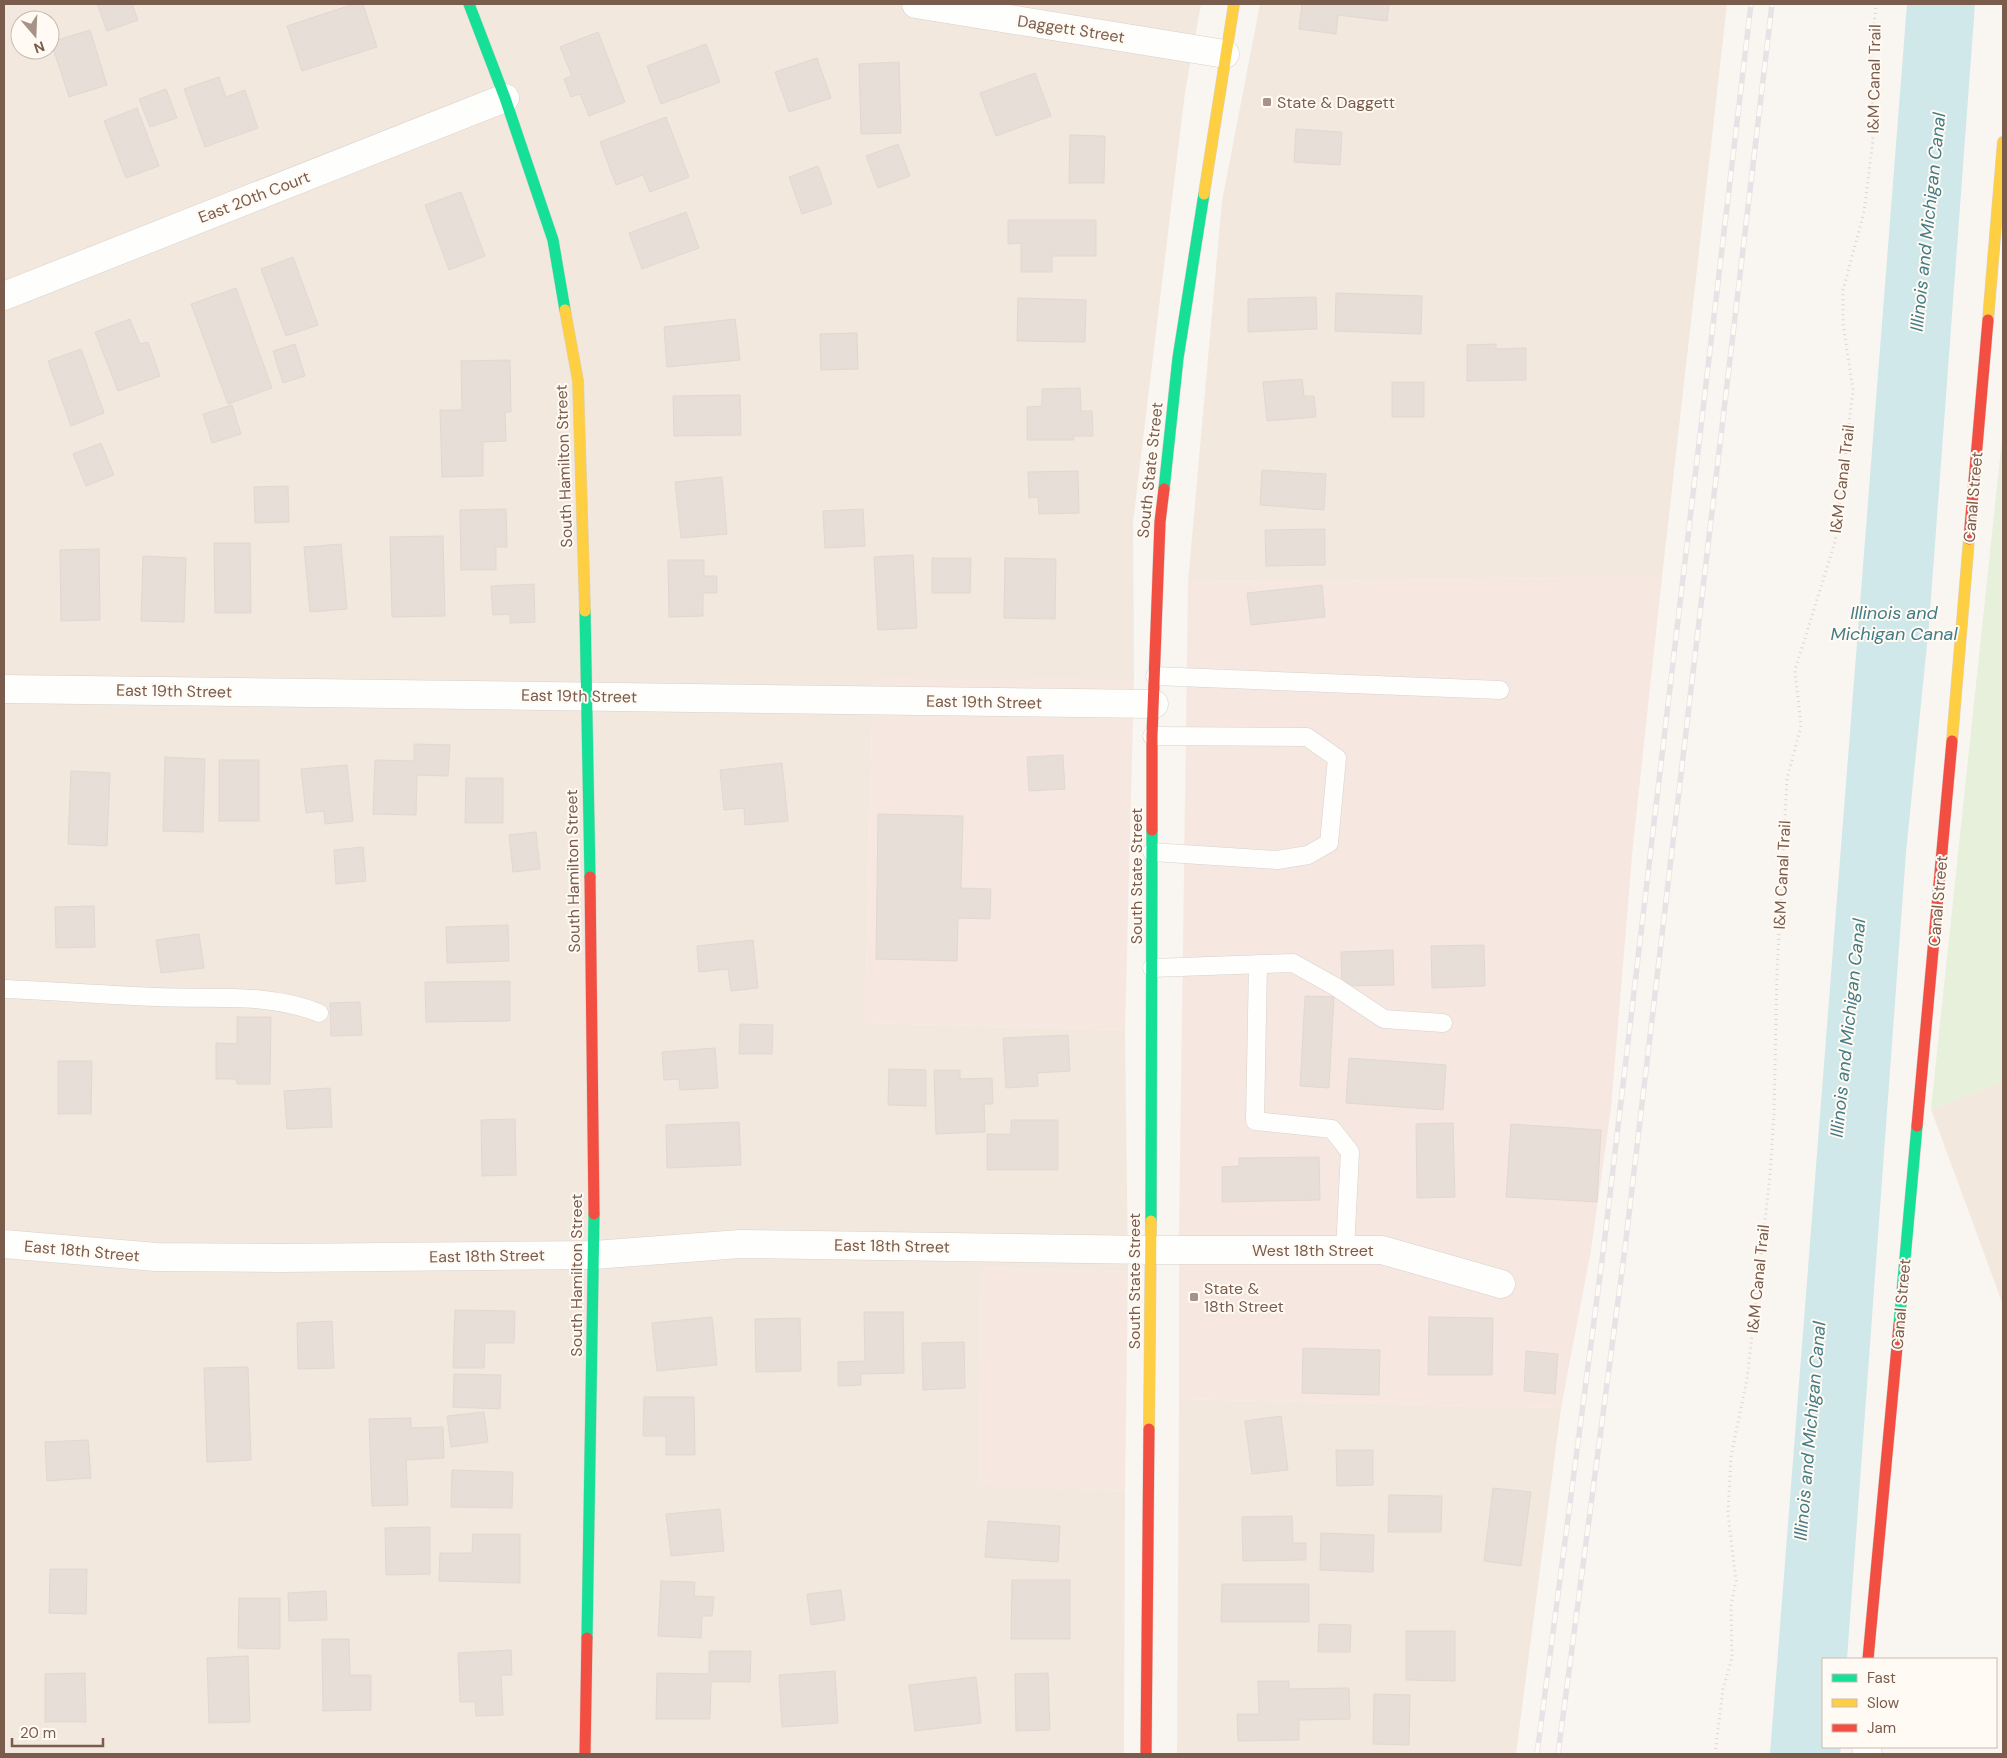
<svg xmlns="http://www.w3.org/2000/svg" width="2007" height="1758" font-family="'DM Sans',sans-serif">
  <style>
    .residential { fill: #f2e8de; fill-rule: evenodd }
    .commercial { fill: #f6e8e1 }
    .green { fill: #e7f0db }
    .water { fill: #d0e8ea }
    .building { fill: #e6ded7; stroke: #e2d8d2 }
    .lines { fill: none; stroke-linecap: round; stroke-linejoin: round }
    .lane-casing { stroke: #d7d1cb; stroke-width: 19 }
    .street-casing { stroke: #d7d1cb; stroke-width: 29 }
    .fast-casing { stroke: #d9d2cb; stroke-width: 12 }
    .slow-casing { stroke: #d9d2cb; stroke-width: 12 }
    .jam-casing { stroke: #d9d2cb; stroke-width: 12 }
    .path { stroke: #dcd5d0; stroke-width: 3; stroke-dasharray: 1 4; stroke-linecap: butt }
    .lane { stroke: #fefefd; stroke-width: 18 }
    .street { stroke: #fefefd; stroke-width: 28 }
    .fast { stroke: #16e098; stroke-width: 11 }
    .slow { stroke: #ffcf43; stroke-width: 11 }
    .jam { stroke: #f24e42; stroke-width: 11 }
    .rail-casing { stroke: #e6e3e7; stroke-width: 5.5 }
    .rail { stroke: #fffaf3; stroke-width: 4; stroke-dasharray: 11; stroke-linecap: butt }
    .poi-dot { fill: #a69286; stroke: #fffaf3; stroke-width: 2 }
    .labels { text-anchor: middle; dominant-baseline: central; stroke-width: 4; stroke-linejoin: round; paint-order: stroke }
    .street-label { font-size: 16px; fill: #7a5c4d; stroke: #fffaf3 }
    .poi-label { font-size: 16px; fill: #7a5c4d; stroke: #fffaf3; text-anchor: start }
    .water-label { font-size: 18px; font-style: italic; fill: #437c86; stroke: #fffaf3 }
  </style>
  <rect width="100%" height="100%" fill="#f9f5f0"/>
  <!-- residential -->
  <g class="residential">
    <path d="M4,4H1201L1185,92L1133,522L1134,680L873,679L865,1023L1125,1030L1128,1272L981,1267L979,1485L1125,1491L1124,1754H4ZM20,20H50V50H20Z"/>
    <polygon points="1260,4 1727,4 1662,577 1188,582 1222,201"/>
    <polygon points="2003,1081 2003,1305 1931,1109"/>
    <polygon points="1179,1399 1561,1408 1516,1754 1177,1754"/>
  </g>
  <!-- commercial -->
  <g class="commercial">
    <polygon points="1662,577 1633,845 1611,1108 1591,1250 1561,1408 1179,1399 1179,1230 1188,582"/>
    <polygon points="873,678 1134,680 1125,1030 865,1023"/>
    <polygon points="981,1267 1128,1272 1125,1491 979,1486"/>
  </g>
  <!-- green -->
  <polygon class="green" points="2003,430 2003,1081 1931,1109"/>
  <!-- water -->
  <polygon class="water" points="1907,4 1975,4 1929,625 1906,852 1847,1659 1823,1659 1823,1747 1841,1747 1840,1754 1770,1754"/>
  <!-- building -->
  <g class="building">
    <polygon points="97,4 132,4 138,20 107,31"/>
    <polygon points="354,4 363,4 377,47 302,71 287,26"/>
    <polygon points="1302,4 1389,4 1387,21 1338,15 1336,34 1299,29"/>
    <polygon points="90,30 107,85 69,97 51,42"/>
    <polygon points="598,32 625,102 589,116 580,94 571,97 564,79 572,76 560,47"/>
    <polygon points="706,44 720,82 661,104 647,66"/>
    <polygon points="817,58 831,98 789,112 775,72"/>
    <polygon points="899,62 901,133 861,134 859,64"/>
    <polygon points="1035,73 1051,116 996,136 980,93"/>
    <polygon points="219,77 226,97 245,90 258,128 205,147 184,89"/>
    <polygon points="166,89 177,118 150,127 139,99"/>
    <polygon points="137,108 159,166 126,178 104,121"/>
    <polygon points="666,117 689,177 650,192 643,175 616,185 600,142"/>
    <polygon points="1296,129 1342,132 1340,165 1294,162"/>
    <polygon points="1070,135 1105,136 1104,183 1069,183"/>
    <polygon points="898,144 910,176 878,188 866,156"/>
    <polygon points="818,166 832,204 802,214 789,177"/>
    <polygon points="461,192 485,256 449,270 425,205"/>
    <polygon points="686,212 699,248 642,269 629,233"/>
    <polygon points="1008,220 1096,220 1096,256 1052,256 1052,272 1021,272 1021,243 1008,244"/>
    <polygon points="293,257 318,325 286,336 261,269"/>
    <polygon points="236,288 272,388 228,404 191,304"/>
    <polygon points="1336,293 1422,296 1421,334 1335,331"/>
    <polygon points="1316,297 1317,329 1248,332 1248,299"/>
    <polygon points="1018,298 1086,300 1085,342 1017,341"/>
    <polygon points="130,319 140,344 148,342 160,376 118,391 95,332"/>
    <polygon points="735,319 740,360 667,367 664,327"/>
    <polygon points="857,333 858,369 821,370 820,334"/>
    <polygon points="295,344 305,376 283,383 273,351"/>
    <polygon points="1496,344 1496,349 1526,348 1526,380 1467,381 1467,345"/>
    <polygon points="81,349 104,413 71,426 48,361"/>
    <polygon points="510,360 511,412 505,412 506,441 483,442 483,476 442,477 440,410 462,410 461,361"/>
    <polygon points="1302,379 1304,396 1314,396 1316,417 1267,421 1263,382"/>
    <rect x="1392" y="382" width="32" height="35"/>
    <polygon points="1080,388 1081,411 1092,411 1093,436 1073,436 1074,440 1027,440 1027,407 1042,406 1042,389"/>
    <polygon points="740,395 741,435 674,436 673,396"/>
    <polygon points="232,405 241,434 212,443 203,414"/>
    <polygon points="101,443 114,475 86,486 73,454"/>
    <polygon points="1262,470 1326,474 1324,510 1260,505"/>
    <polygon points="1078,471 1079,513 1039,514 1038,497 1029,498 1028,472"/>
    <polygon points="722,477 727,534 681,538 675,482"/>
    <polygon points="288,486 289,522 255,523 254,487"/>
    <polygon points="506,509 507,547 496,547 496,570 461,570 460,510"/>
    <polygon points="863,509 865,546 825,548 823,511"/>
    <polygon points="1325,529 1325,565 1266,566 1265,530"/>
    <polygon points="443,536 445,616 392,617 390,537"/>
    <polygon points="214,543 250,543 251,613 215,613"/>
    <polygon points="341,544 347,609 310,612 304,547"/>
    <polygon points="99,549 100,620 61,621 60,550"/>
    <polygon points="913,555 917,628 878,630 874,557"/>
    <polygon points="143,556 186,558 184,622 141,621"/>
    <polygon points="932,558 971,558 970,593 932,593"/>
    <polygon points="1005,558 1056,559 1055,619 1004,618"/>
    <polygon points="668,560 704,560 704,576 717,576 717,593 703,593 703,616 669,617"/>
    <polygon points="534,584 535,622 510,623 510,614 493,615 491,586"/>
    <polygon points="1322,585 1325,617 1251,625 1247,593"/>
    <polygon points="414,744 450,745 448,776 417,775 416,815 373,814 375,760 414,761"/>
    <polygon points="1063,755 1065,789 1029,791 1027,757"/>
    <polygon points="165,757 205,759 203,832 163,831"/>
    <rect x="219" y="760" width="40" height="61"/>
    <polygon points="782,763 788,821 745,825 744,808 724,810 720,770"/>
    <polygon points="347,765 353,821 325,824 324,811 306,813 301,769"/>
    <polygon points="71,771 110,773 107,846 68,844"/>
    <polygon points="466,778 503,778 503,823 465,823"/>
    <polygon points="878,814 963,816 961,888 991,889 990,919 958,918 957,961 876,959"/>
    <polygon points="536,832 540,869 513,872 509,835"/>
    <polygon points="363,847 366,881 336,884 334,850"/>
    <polygon points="94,906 95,947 56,948 55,907"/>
    <polygon points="508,925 509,961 447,963 446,927"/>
    <polygon points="199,934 204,968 161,973 156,940"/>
    <polygon points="753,940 758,988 731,991 728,969 699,972 697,946"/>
    <polygon points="1484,945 1485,986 1432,988 1431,946"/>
    <polygon points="1393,950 1394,985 1342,986 1341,952"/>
    <polygon points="510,981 510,1021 426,1022 425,982"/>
    <polygon points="1305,996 1334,997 1329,1088 1300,1086"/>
    <polygon points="360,1002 362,1035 331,1036 330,1003"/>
    <polygon points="237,1017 271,1017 270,1084 237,1084 236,1079 216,1079 216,1043 237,1044"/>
    <polygon points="740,1024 773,1025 772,1054 739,1054"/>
    <polygon points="1068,1035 1070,1071 1037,1073 1038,1086 1006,1088 1003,1038"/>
    <polygon points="715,1048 718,1088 680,1090 679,1079 664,1080 662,1052"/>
    <polygon points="1349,1058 1446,1065 1443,1110 1346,1103"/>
    <polygon points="58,1061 92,1061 91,1114 58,1114"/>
    <polygon points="889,1069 926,1070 926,1106 888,1105"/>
    <polygon points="934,1070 960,1070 960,1079 992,1078 993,1104 984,1104 985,1132 936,1134"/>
    <polygon points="330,1088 332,1127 287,1129 284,1091"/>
    <polygon points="515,1119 516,1175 482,1176 481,1120"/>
    <polygon points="1011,1120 1058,1120 1058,1170 987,1170 987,1134 1011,1134"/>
    <polygon points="739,1122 741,1165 667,1168 666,1125"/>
    <polygon points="1453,1123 1455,1197 1417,1198 1416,1124"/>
    <polygon points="1511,1124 1601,1130 1597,1202 1506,1197"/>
    <polygon points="1319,1157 1320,1200 1222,1202 1222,1167 1239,1166 1239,1158"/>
    <polygon points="455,1310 515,1311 514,1343 485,1343 484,1368 453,1368"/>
    <polygon points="864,1312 903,1312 904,1373 861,1374 861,1385 838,1386 838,1362 865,1361"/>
    <polygon points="712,1317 717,1365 657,1371 652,1323"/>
    <polygon points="1429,1317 1493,1318 1492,1375 1428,1375"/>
    <polygon points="800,1318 801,1371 756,1372 755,1319"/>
    <polygon points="332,1321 334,1368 298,1369 297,1323"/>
    <polygon points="964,1342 965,1388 923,1390 922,1343"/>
    <polygon points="1303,1348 1380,1350 1379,1395 1302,1393"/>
    <polygon points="1526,1351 1558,1354 1555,1394 1524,1391"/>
    <polygon points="248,1367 251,1460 207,1462 204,1368"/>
    <polygon points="454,1374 501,1375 500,1409 453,1407"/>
    <polygon points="644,1397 694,1397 695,1455 666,1455 666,1436 643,1436"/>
    <polygon points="484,1412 488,1442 451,1447 447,1416"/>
    <polygon points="1281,1416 1288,1470 1252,1474 1245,1421"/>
    <polygon points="411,1418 411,1428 443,1427 444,1458 406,1460 408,1505 372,1506 369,1419"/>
    <polygon points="88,1440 91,1478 47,1481 45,1442"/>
    <polygon points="1336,1450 1373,1450 1373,1485 1337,1486"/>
    <polygon points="452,1470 513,1472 512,1508 451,1507"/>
    <polygon points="1493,1488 1531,1492 1521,1566 1484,1561"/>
    <polygon points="1389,1495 1442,1496 1441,1532 1388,1532"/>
    <polygon points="720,1509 724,1551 671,1556 666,1514"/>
    <polygon points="1292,1516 1293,1543 1306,1543 1306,1560 1243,1561 1242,1517"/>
    <polygon points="988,1521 1060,1526 1058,1562 985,1557"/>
    <polygon points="430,1527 430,1574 386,1575 385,1528"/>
    <polygon points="1321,1533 1374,1535 1373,1572 1320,1570"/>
    <polygon points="473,1534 520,1534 520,1583 439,1581 440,1553 472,1553"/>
    <polygon points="50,1569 87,1569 86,1614 49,1613"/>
    <polygon points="1012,1580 1070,1580 1070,1639 1011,1639"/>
    <polygon points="661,1581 695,1582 694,1596 714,1597 712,1616 702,1616 701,1638 658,1636"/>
    <polygon points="1222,1584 1309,1584 1309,1622 1221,1622"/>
    <polygon points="841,1590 845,1620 811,1625 807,1594"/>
    <polygon points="326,1591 327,1620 289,1621 288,1593"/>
    <polygon points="239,1598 280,1598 280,1649 238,1648"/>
    <polygon points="1319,1624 1351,1625 1350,1652 1318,1652"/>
    <polygon points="1406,1631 1455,1631 1455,1681 1406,1680"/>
    <polygon points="322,1639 349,1639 350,1675 371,1675 371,1710 323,1711"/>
    <polygon points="511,1650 512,1675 501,1675 503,1715 476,1716 475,1702 460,1702 458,1653"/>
    <polygon points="709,1651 751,1651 750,1682 711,1682 710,1719 656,1719 657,1673 709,1674"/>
    <polygon points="248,1656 250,1722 209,1723 207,1658"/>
    <polygon points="835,1671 838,1723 782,1727 779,1675"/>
    <polygon points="85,1673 86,1722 45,1722 45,1674"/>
    <polygon points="1048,1673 1050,1730 1016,1731 1015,1674"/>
    <polygon points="976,1677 981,1723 915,1731 909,1685"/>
    <polygon points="1258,1681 1289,1681 1289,1689 1349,1688 1350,1719 1299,1720 1299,1740 1238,1741 1237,1714 1259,1714"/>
    <polygon points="1374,1694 1410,1695 1409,1745 1373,1744"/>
  </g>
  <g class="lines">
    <defs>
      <g id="lane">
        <polyline points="1155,676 1500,690"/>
        <polyline points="1152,852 1277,860 1308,855 1329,843 1337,758 1307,737 1152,736"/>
        <polyline points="1258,964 1255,1121 1332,1129 1350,1152 1345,1250"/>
        <polyline points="1152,968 1293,963 1336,987 1384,1019 1443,1023"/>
        <path d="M4,989C55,991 105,995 156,997C211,1000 268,992 319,1013"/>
      </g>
      <g id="street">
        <polyline points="916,4 1225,54"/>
        <polyline points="4,296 505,98"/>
        <polyline points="4,689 1154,704"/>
        <polyline points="4,1244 156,1257 281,1258 594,1255 740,1244 1151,1250 1382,1250 1501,1284"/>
        <polyline points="1866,1747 1868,1754"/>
      </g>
      <g id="fast">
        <polyline points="469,4 505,98 553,240 565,310"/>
        <polyline points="1164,489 1178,358 1204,194"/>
        <polyline points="585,611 590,877"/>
        <polyline points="1151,1221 1152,830"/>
        <polyline points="1899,1325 1917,1126"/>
        <polyline points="587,1638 594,1214"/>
      </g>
      <g id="slow">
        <polyline points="1204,194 1234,4"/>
        <polyline points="565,310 578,381 585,611"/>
        <polyline points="1988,320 2003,142"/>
        <polyline points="1952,741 1969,539"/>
        <polyline points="1149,1429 1151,1221"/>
      </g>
      <g id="jam">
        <polyline points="1969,539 1988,320"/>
        <polyline points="1152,830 1152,736 1160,522 1164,489"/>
        <polyline points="590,877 594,1214"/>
        <polyline points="1917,1126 1952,741"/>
        <polyline points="1868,1659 1899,1325"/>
        <polyline points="585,1754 587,1638"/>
        <polyline points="1146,1754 1149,1429"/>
      </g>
    </defs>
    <!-- lane casing -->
    <use href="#lane" class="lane-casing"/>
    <!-- street casing -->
    <use href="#street" class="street-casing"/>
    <!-- fast casing -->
    <use href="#fast" class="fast-casing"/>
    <!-- slow casing -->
    <use href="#slow" class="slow-casing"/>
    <!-- jam casing -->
    <use href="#jam" class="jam-casing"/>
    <!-- path -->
    <polyline class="path" points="1715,1754 1723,1689 1732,1658 1731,1606 1736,1581 1728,1514 1731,1456 1747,1379 1770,1176 1774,1113 1777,971 1787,779 1801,726 1795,670 1835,542 1853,390 1843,323 1843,290 1864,212 1873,140 1871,56 1876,4"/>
    <!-- lane -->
    <use href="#lane" class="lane"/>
    <!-- street -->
    <use href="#street" class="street"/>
    <!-- fast -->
    <use href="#fast" class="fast"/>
    <!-- slow -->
    <use href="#slow" class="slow"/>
    <!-- jam -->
    <use href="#jam" class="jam"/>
    <defs>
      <g id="rail">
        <polyline points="1537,1754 1604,1245 1751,4"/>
        <polyline points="1558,1754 1625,1248 1772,4"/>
      </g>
    </defs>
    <!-- rail casing -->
    <use href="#rail" class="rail-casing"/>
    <!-- rail -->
    <use href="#rail" class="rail"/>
  </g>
  <!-- markers -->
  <g class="poi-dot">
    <rect x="1262" y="97" width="10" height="10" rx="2.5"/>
    <rect x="1189" y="1292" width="10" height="10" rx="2.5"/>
  </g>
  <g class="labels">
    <!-- street labels -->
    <g class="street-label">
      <text transform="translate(1071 29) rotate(9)">Daggett Street</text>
      <text transform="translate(1874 79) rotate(-89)">I&amp;M Canal Trail</text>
      <text transform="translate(254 197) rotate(-21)">East 20th Court</text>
      <text transform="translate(564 466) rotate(-92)">South Hamilton Street</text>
      <text transform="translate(1150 470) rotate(-84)">South State Street</text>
      <text transform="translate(1842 479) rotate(-83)">I&amp;M Canal Trail</text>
      <text transform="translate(1973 497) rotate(-85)">Canal Street</text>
      <text transform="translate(174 691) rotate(1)">East 19th Street</text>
      <text transform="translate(579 696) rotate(1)">East 19th Street</text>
      <text transform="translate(984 702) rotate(1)">East 19th Street</text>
      <text transform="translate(573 871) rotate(-91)">South Hamilton Street</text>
      <text transform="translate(1782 875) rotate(-87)">I&amp;M Canal Trail</text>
      <text transform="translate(1136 876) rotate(-90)">South State Street</text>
      <text transform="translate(1938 901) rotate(-85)">Canal Street</text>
      <text transform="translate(892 1246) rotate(1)">East 18th Street</text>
      <text x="1313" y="1250">West 18th Street</text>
      <text transform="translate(82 1251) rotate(5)">East 18th Street</text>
      <text transform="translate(487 1256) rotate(-1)">East 18th Street</text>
      <text transform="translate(576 1275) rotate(-90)">South Hamilton Street</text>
      <text transform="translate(1758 1279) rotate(-84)">I&amp;M Canal Trail</text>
      <text transform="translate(1134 1281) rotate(-90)">South State Street</text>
      <text transform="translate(1901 1304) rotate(-85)">Canal Street</text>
    </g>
    <!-- poi labels -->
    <g class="poi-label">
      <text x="1277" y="102">State &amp; Daggett</text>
      <text x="1204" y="1288">State &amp;<tspan x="1204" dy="18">18th Street</tspan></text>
    </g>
    <!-- water labels -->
    <g class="water-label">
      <text transform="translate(1928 222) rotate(-84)">Illinois and Michigan Canal</text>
      <text x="1894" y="613">Illinois and<tspan x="1894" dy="21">Michigan Canal</tspan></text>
      <text transform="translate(1848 1028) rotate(-84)">Illinois and Michigan Canal</text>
      <text transform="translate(1810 1431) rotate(-85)">Illinois and Michigan Canal</text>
    </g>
  </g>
  <!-- border -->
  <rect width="2007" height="1758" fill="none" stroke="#7a5c4d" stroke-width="10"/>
  <!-- legend -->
  <rect x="1822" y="1658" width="175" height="90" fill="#fffaf3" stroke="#cabbb1"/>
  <rect x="1832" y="1674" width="25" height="8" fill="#16e098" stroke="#cabbb1"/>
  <text x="1867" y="1683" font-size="15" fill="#7a5c4d">Fast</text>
  <rect x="1832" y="1699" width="25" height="8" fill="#ffcf43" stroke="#cabbb1"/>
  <text x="1867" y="1708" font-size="15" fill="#7a5c4d">Slow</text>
  <rect x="1832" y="1724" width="25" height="8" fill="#f24e42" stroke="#cabbb1"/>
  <text x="1867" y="1733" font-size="15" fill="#7a5c4d">Jam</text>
  <!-- north arrow -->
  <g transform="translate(35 35) rotate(161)"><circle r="24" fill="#fffaf3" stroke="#cabbb1"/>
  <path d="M0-4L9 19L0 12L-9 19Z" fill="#a69286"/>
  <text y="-8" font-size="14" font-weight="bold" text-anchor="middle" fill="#7a5c4d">N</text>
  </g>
  <!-- scale -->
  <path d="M12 1738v8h91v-8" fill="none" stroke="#7a5c4d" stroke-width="2.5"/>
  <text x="20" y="1738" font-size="15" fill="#7a5c4d" stroke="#fffaf3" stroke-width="4" paint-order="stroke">20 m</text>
</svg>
